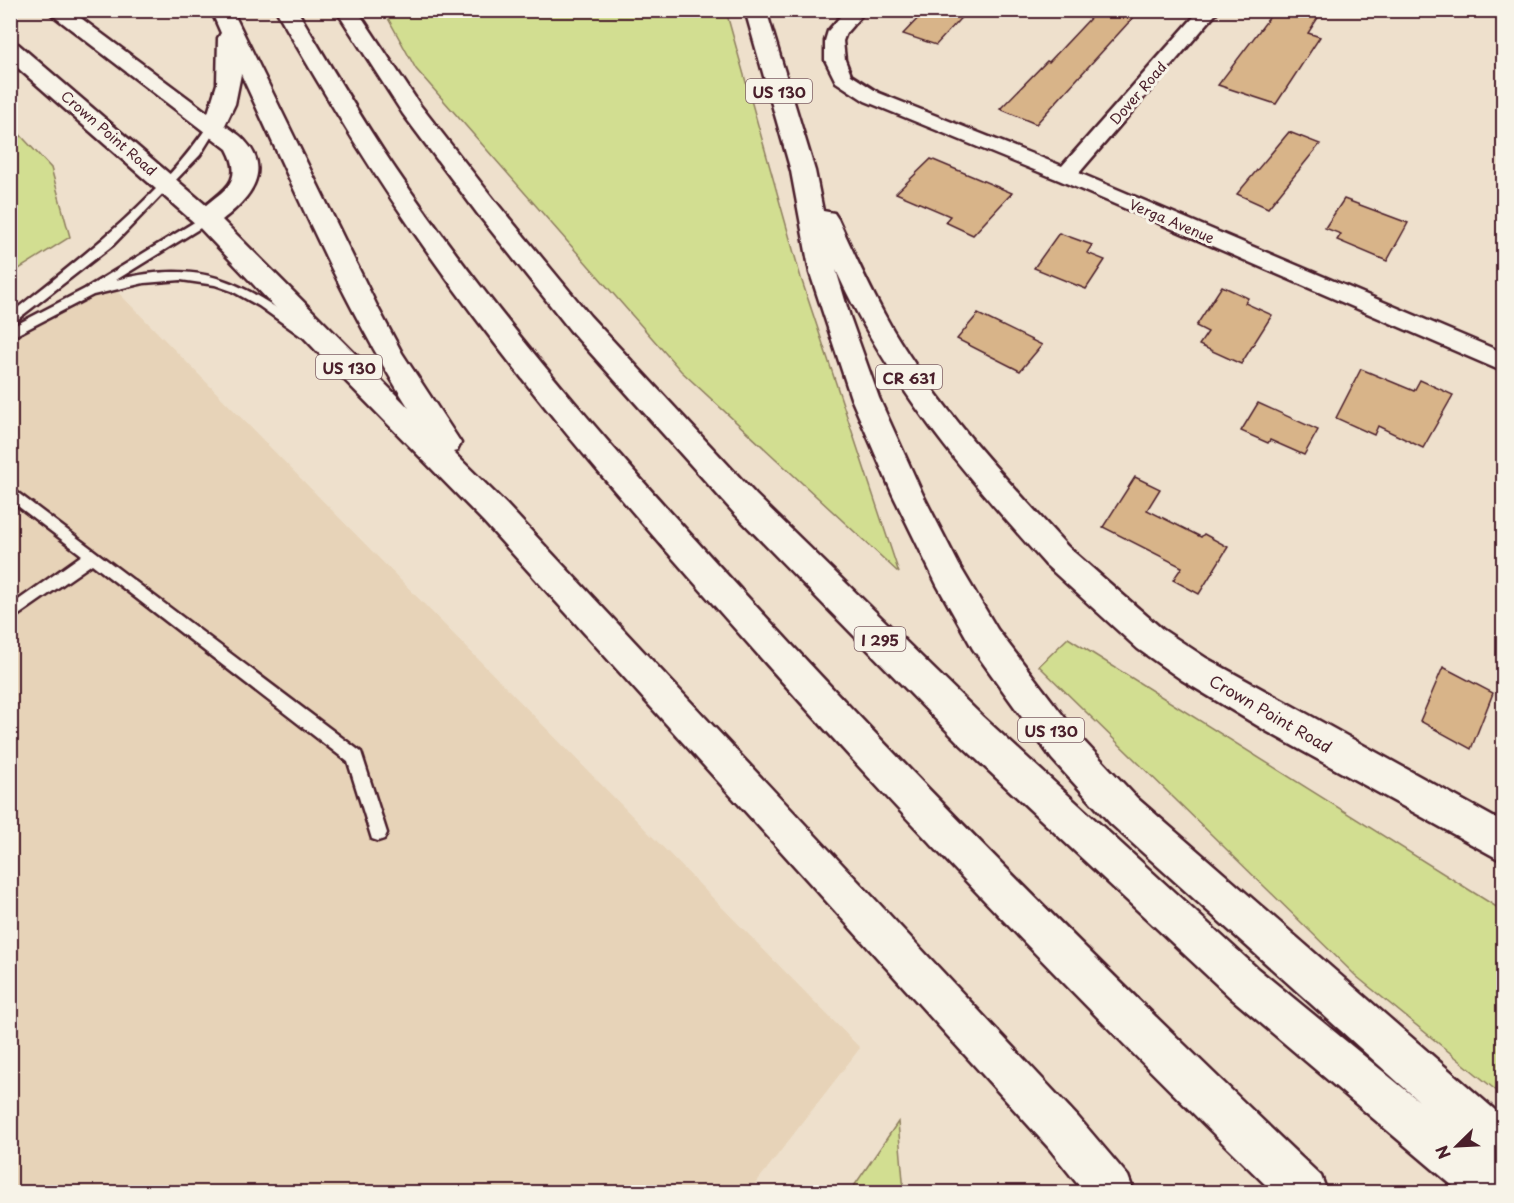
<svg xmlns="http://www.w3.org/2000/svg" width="1514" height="1203" font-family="'Playpen Sans',sans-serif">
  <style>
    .built { fill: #e7d3b8 }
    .green { fill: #d2de91; stroke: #8e7e5e; stroke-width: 1.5 }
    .building { fill: #d8b489; stroke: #4a1f2b; stroke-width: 1.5 }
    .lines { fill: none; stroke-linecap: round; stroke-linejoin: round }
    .service-casing { stroke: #4a1f2b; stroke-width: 5 }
    .minor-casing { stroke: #4a1f2b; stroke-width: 5 }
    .secondary-casing { stroke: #4a1f2b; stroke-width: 5 }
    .trunk-casing { stroke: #4a1f2b; stroke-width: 5 }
    .motorway-casing { stroke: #4a1f2b; stroke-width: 5 }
    .service { fill: #f7f3e8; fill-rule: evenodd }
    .minor { fill: #f7f3e8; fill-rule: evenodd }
    .secondary { fill: #f7f3e8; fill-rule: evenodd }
    .trunk { fill: #f7f3e8; fill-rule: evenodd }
    .motorway { fill: #f7f3e8; fill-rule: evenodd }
    .labels { text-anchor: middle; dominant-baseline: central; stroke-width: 6; stroke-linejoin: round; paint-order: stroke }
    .far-street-label { font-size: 14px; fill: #4a1f2b; stroke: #f7f3e8 }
    .shield { fill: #f7f3e8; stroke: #7e5f64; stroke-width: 1.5 }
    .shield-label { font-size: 15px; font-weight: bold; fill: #4a1f2b }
    .street-label { font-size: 16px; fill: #4a1f2b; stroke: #f7f3e8 }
  </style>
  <rect width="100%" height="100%" fill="#eee0cc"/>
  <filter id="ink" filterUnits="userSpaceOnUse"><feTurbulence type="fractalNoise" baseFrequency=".0167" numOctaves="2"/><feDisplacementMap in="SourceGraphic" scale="12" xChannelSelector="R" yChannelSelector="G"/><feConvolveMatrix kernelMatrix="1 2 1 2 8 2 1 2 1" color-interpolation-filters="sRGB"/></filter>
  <g filter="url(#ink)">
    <!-- built -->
    <polygon class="built" points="102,276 860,1048 749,1192 11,1192 11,336"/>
    <!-- green -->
    <g class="green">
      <polygon points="384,11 726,11 801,278 899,573 681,371 416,69"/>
      <polygon points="11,125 51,168 70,237 11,274"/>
      <polygon points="1068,638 1503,911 1503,1096 1356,976 1039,666"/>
      <polygon points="898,1122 904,1192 850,1192"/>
    </g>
    <!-- building -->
    <g class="building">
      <polygon points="926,10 968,10 936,45 903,34"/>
      <polygon points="1098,10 1140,10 1036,124 1000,109 1047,61 1049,62"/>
      <polygon points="1275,10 1323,10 1308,33 1320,37 1276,104 1218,85"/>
      <polygon points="1289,132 1320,144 1268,208 1237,194"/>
      <polygon points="931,159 974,177 1012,193 973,235 945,222 950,216 896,193"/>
      <polygon points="1344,199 1408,223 1387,261 1337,240 1341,234 1325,228"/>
      <polygon points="1059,233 1092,245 1087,253 1105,260 1086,289 1034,268"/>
      <polygon points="1222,286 1248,298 1245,303 1272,315 1241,364 1199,345 1208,332 1196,326"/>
      <polygon points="978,314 1042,345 1020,371 957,339"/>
      <polygon points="1361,369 1414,391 1420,380 1453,395 1423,448 1378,426 1374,435 1336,418"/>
      <polygon points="1258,403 1318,430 1304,455 1270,440 1268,443 1241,431"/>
      <polygon points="1135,477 1160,489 1147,510 1201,537 1204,534 1228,547 1199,594 1173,580 1182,567 1103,527"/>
      <polygon points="1443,667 1493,693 1471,749 1420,721"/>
    </g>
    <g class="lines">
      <defs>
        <g id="service">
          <path d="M213,123L218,126L200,155L113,245L10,325V314C82,257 158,200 209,124Z"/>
          <path d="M206,215L210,216V222L116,280C204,259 239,281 309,330L311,333L309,336H301L259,306L232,291L215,285L181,280L144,283L93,295L10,338V328L85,289Z"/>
          <polygon points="10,487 361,752 387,833 384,839 378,841 372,839 348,762 92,564 10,621 10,606 82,555 10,500"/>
        </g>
        <polygon id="minor" points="846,10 866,10 846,33 843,41 845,60 851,75 879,93 1062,166 1200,10 1219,10 1079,173 1504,353 1504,372 1059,180 865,101 836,82 825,60 825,41 828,31"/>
        <polygon id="secondary" points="1057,543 1068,547 1162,629 1206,658 1504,823 1504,862 1268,732 1182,680 1138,649 1046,565 1041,556 1046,547"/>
        <polygon id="trunk" points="10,43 18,44 215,213 219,219 215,225 206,227 197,225 10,61"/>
        <g id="motorway">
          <path d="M46,10H70L208,113L217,84L218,38L221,33L211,10H232L377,306L402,353L461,443L457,451L453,452L506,504L1078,1117L1128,1176L1134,1192H1084L1048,1147L484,522L330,365L197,225L193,219C210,193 249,190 227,149ZM241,74C294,187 342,303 409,408L222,220C248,200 274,171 244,140C239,134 231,130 225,125L235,104Z"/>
          <path d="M276,10H297C329,64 361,118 396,170C512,340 651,493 791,644C962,828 1139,1003 1321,1176L1327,1192H1273C1097,1020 925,843 761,658C647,530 533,401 434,261C376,180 325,96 276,10Z"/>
          <path d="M336,10H357L420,105L495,201L590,316L756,495L983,717L1258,969L1419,1101L1111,824L1052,759L973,649L937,585L893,495L851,398L810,273L791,171L745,10H766L815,171L823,211L834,213L838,219C855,256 872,294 893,330C941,410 1005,478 1068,547L1073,556L1068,565L1057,569L1046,565C963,473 888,384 836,270L850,317L879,398L923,495L959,565L997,629L1078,735L1137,798L1504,1118V1170L1501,1169L1504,1171V1192H1460L1230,997L957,741L734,513L570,330L477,213L403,114Z"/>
        </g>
      </defs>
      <!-- service casing -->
      <use href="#service" class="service-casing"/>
      <!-- minor casing -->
      <use href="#minor" class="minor-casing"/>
      <!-- secondary casing -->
      <use href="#secondary" class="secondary-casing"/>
      <!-- trunk casing -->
      <use href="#trunk" class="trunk-casing"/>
      <!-- motorway casing -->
      <use href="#motorway" class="motorway-casing"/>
      <!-- service -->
      <use href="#service" class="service"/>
      <!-- minor -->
      <use href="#minor" class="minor"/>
      <!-- secondary -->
      <use href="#secondary" class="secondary"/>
      <!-- trunk -->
      <use href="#trunk" class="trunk"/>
      <!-- motorway -->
      <use href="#motorway" class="motorway"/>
    </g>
  </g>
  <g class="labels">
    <!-- far-street labels -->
    <g class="far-street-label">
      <text transform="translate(1138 93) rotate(-49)">Dover Road</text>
      <text transform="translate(109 133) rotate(41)">Crown Point Road</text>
      <text transform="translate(1172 221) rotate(23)">Verga Avenue</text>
    </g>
    <!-- shield labels -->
    <g class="shield">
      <rect x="746" y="79" width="66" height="24" rx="4.5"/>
      <rect x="316" y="355" width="66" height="24" rx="4.5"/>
      <rect x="876" y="365" width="66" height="24" rx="4.5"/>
      <rect x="854.5" y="627" width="51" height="24" rx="4.5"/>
      <rect x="1018" y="718" width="66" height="24" rx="4.5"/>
    </g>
    <g class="shield-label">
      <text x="779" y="91">US 130</text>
      <text x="349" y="367">US 130</text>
      <text x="909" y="377">CR 631</text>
      <text x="880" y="639">I 295</text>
      <text x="1051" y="730">US 130</text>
    </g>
    <!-- street labels -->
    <g class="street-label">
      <text transform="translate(1271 713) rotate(30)">Crown Point Road</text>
    </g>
  </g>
  <!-- margin -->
  <rect width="1514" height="1203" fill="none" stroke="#f7f3e8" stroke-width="36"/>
  <rect x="18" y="18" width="1478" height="1167" fill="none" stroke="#4a1f2b" stroke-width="2" filter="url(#ink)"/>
  <!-- north arrow -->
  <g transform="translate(1457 1146) rotate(246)" stroke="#f7f3e8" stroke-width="4.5" paint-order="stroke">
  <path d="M0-4.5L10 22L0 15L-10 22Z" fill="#4a1f2b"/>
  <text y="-9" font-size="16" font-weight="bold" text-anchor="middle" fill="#4a1f2b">N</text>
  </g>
</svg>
